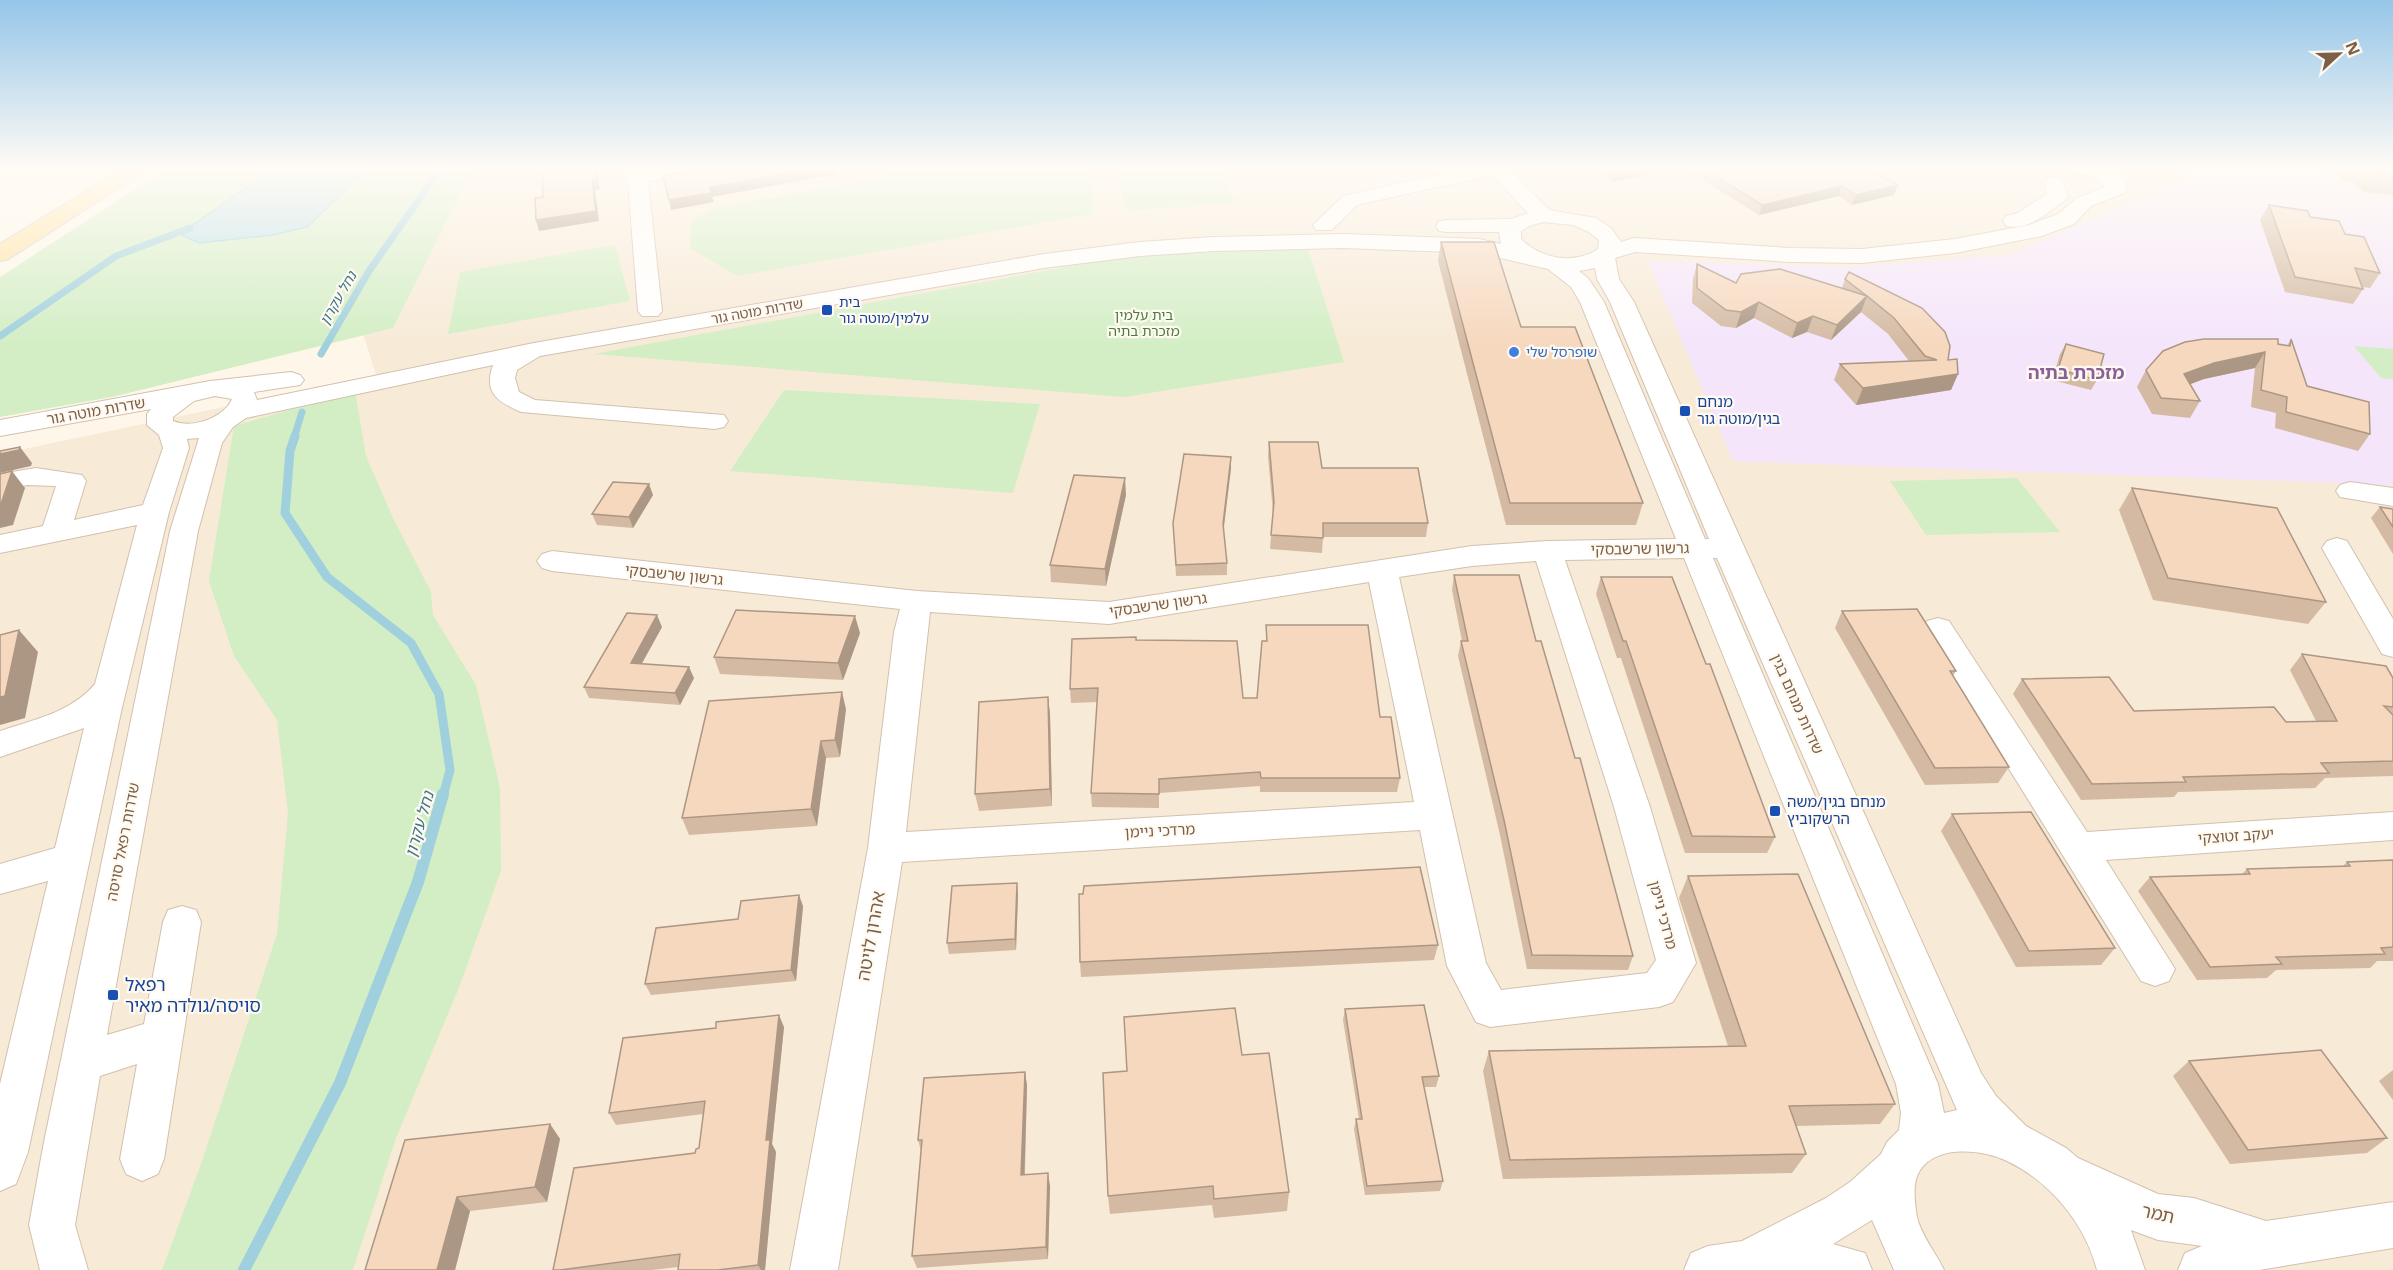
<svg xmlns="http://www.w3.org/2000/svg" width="2393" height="1270" viewBox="0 0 2393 1270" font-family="'Noto Sans','Noto Sans Hebrew',sans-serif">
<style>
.residential{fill:#f7ead7}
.education{fill:#f4e5fb}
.green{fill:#d3eec5}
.water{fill:#bbe0ea;stroke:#a0d0dd;stroke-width:1.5}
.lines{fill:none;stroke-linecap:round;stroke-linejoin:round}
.stream-far2{stroke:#a0d0dd;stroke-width:7}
.stream-far1{stroke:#a0d0dd;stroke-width:9}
.stream{stroke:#a0d0dd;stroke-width:12}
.minor-casing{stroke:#d3c0ad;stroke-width:2}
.major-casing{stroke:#ddd5d0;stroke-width:3}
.minor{fill:#fff;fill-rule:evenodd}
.major{fill:#ffe19f;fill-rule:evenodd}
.wall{fill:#d4baa3}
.shaded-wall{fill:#ac9785}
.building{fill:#f6d8be;stroke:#ac9785;stroke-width:1.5}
.transit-dot{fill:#1a4fb4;stroke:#fffaf1;stroke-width:2}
.shop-dot{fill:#3f7fe0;stroke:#fffaf1;stroke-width:2}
.labels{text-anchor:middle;stroke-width:4.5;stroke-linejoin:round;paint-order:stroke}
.far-water-label{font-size:14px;font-style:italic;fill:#3e788a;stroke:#fffaf1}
.far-transit-label{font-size:14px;fill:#164399;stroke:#fffaf1;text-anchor:start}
.far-street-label{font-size:14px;fill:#7c5f49;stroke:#fffaf1}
.far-park-label{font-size:14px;fill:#4c7c3d;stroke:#fffaf1}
.far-shop-label{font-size:14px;fill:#366cbe;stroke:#fffaf1;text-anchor:start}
.transit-label{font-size:15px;fill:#164399;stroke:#fffaf1;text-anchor:start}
.street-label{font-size:15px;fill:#7c5f49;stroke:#fffaf1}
.water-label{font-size:16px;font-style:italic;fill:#3e788a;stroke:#fffaf1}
.far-district-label{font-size:18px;font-weight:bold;fill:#896198;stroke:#fffaf1}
.near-street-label{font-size:18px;fill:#7c5f49;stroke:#fffaf1}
.near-transit-label{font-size:18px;fill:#164399;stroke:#fffaf1;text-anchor:start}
</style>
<rect width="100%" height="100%" fill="#fef7e9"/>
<polygon class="residential" points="416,168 2393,168 2393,1270 0,1270 0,454 376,375 344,273"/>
<polygon class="education" points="2196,168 2393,168 2393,485 1733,461 1648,261 1848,267 2010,255 2180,180"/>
<g class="green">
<polygon points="168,168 473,168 393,328 112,397 0,417 0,277"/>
<polygon points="884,168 1090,170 1093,214 737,276 690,248 692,221 715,208 885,177"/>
<polygon points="1221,168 1235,203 1126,211 1117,174"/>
<polygon points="615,245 630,301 448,334 460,272"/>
<polygon points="1308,248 1344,362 1124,397 594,354 1135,254"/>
<polygon points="2354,346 2393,349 2393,379 2381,378"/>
<polygon points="784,390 1040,404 1013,493 730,471"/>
<polygon points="355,391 366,456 393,518 431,592 433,615 476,685 500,788 501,871 458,990 396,1138 353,1270 162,1270 200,1167 277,934 288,813 277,720 234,656 209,581 234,426"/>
<polygon points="2017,478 2060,532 1926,535 1890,481"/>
</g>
<polygon class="water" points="274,168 368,168 307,227 273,235 199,243 180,234"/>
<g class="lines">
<g class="stream-far2">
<polyline points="0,336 116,256 190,228"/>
<polyline points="321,354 369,271 441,168"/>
<polyline points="294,438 302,412"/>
</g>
<polyline class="stream-far1" points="295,436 290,451 285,513 327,577 411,643 439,694 450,770 443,796"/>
<polyline class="stream" points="244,1270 340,1083 418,882 443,794"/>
<defs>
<g id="minor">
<polygon points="627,168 703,168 700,172 693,174 648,181 662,311 658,316 642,316 638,311"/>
<path d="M1470,168H1508L1549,210L1596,218L1611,228L1621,242L1634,238L1790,248L1862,249L1955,239L2029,225L2058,214L2077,198L2106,187L2094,177L2072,172L2069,168C2089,168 2122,163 2127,189L2124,193L2091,206L2074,224L2042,236L1955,253L1862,263L1790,262L1635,252L1615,258L1619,279L1634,302L1981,1073L1996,1096L2026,1126L2066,1148L2078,1158L2158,1194L2194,1198L2266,1221L2393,1202V1248L2259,1270H2178L2185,1253L2202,1246L2158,1240L2131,1230L2145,1270H2097C2085,1224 2051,1182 2007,1161C1982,1149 1935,1144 1919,1172C1912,1184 1915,1204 1917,1217C1921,1235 1936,1253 1944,1270H1894L1872,1220L1833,1244L1865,1253L1872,1270H1684L1691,1253L1708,1246L1742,1241L1826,1198L1850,1182L1881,1154L1887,1142L1899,1130L1901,1113L1896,1084L1684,558L1565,560L1650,807L1696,963L1673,1002L1659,1007L1490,1027L1476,1022L1447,966L1420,830L902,862L838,1270H790L868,848L894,632L900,609L552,571L542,568L537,561L542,554L552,551L917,591L1109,602L1472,546L1547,541L1676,539L1580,302L1571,287L1548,269L1479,253L1343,248L1214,251L1140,256L1044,268L540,356L517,370L515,378L519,392L535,400L724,415L728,421L724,427L715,429L521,412C498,402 483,393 493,365L246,418L233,427L222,443L198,531L107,1035L144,1024L163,922L168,910L182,906L196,910L201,922L164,1159L158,1174L142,1181L126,1174L120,1159L137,1064L100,1076L75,1225L88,1270H40L29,1225L43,1147L170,531L199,438L187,439L189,448L169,512L121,712L28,1152L16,1184L0,1191V1084L48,881L0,894V864L55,848L84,728L0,757V731C33,720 72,712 95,684L137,525L0,553V535L43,526L56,486L27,485L0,492V474L36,468L82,475L86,481L74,520L143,505L163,448L159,435L147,425V414L151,409L0,436V420L210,381L291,372L300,375L304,380L300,385L254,392L257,400L534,343L1044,254L1140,242L1214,237L1343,234L1479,239L1501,244L1499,232H1447L1439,231L1436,226L1439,221L1447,220L1511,219L1528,213L1492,175L1357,205L1332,230H1316L1313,225L1343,196ZM1543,222L1573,225L1589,232L1599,240L1598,249C1574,265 1541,259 1521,239V231L1529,226ZM1595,268L1597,279L1610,302L1709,539H1705L1604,302L1588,278L1579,271ZM215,396L232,399C224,418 192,429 173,421V417L194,401ZM1713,558H1717L1957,1110L1944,1113L1938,1084ZM1536,561L1614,807L1656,960L1647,973L1501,990L1486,963L1399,577L1472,566ZM1369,582L1414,802L906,832L930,612L1109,624Z"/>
<path d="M2054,177L2061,179L2068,196L2065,200C2048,212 2029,231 2006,226L2003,221L2006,216L2018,213L2047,194L2044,183L2047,179Z"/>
<polygon points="2350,482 2393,488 2393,506 2340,497 2336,491 2340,485"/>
<polygon points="2337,538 2347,541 2393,619 2393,657 2382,654 2322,548 2327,541"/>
<polygon points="1938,618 1949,621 2087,832 2393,812 2393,840 2106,860 2175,969 2169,981 2155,986 2141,981 1922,629 1927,621"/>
</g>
<polygon id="major" points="124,168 149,168 8,259 0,261 0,244"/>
</defs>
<use href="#minor" class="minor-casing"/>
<use href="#major" class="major-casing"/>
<use href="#minor" class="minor"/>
<use href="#major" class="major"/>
</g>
<g class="wall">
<polygon points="1590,168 1649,168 1647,175 1612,182"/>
<polygon points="1683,168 1867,168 1894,195 1852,205 1839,196 1759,215"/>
<polygon points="2282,168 2393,168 2393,196 2391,195 2363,192 2354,182 2343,181 2336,173"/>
<polygon points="2269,205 2310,217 2380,273 2370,288 2363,287 2363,289 2353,304 2285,292 2260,220"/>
<polygon points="1441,242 1521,327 1643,503 1636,525 1506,525 1438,261"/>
<polygon points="1697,264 1736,283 1842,288 1845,279 1948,360 1958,374 1951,390 1856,405 1834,380 1840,364 1909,361 1888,334 1861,312 1831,340 1807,332 1792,338 1754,318 1736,328 1721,326 1692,303 1693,279"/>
<polygon points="2291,339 2307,386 2370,434 2358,451 2275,428 2276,413 2251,407 2255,368 2204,379 2190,384 2200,401 2190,418 2152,414 2137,387 2146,370 2278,344 2287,346"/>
<polygon points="2066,344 2097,380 2091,390 2052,380 2060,354"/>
<polygon points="1269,442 1322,468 1428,523 1426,537 1323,537 1322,553 1270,549 1273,513 1268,456"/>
<polygon points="1231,468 1223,529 1227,563 1227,575 1176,576 1173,523"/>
<polygon points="2132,488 2326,602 2308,624 2153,600 2119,510"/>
<polygon points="653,495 633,528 597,525 592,514"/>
<polygon points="1126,495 1106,586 1051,582 1050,565"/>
<polygon points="2380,507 2393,509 2393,554 2371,518"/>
<polygon points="1454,575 1536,641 1633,956 1628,970 1527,969 1500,835 1458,656 1461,641 1462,641 1452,590"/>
<polygon points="1601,577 1706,664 1775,837 1767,853 1685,853 1621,658 1617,658 1596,594"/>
<polygon points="1842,611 1956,671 1953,676 2009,767 1998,783 1925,785 1835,628"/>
<polygon points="1266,625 1380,717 1400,778 1397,792 1260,792 1260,786 1159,793 1159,808 1092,807 1091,793 1097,702 1071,703 1070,689 1136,640 1243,698 1257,698 1266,641"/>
<polygon points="662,627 642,663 694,678 680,705 589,698 584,687"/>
<polygon points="860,633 843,680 720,674 714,657"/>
<polygon points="2302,654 2393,678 2393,776 2325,778 2315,788 2178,792 2174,797 2081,800 2013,694 2022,679 2134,711 2286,722 2316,721 2290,670"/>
<polygon points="1048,697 1050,714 1052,806 979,811 975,794"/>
<polygon points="846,709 840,757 826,758 817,826 689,835 682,818"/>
<polygon points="1952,814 2115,948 2101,965 2016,967 1941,831"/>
<polygon points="2393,860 2393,961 2377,961 2370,968 2276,970 2267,978 2197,980 2138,891 2150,877 2242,874 2247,869 2343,866 2347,862"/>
<polygon points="1688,876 1895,1104 1880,1124 1796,1126 1806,1154 1792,1173 1503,1179 1483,1071 1489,1051 1728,1046 1679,898"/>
<polygon points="1018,894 1016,950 949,954 947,943"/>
<polygon points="803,906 796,981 651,995 645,984 738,919"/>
<polygon points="1438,945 1434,960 1081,977 1080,962"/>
<polygon points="1345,1009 1439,1076 1436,1087 1424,1087 1443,1181 1440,1191 1365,1195 1354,1129 1356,1119 1359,1119 1343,1020"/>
<polygon points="784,1027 772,1144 776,1152 765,1270 678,1270 678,1267 652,1270 553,1270 695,1153 699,1148 703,1114 616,1125 609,1113"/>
<polygon points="1242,1055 1289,1192 1287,1211 1214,1218 1212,1205 1110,1214 1108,1196 1127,1071"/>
<polygon points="2189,1061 2387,1138 2367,1153 2230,1164 2173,1076"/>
<polygon points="2393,1070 2393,1100 2379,1081"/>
<polygon points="1025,1072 1027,1086 1025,1174 1050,1186 1048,1259 917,1268 912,1256 921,1151 918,1140"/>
<polygon points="550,1124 560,1139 547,1202 470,1211 455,1270 365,1270"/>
</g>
<g class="shaded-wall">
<polygon points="595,168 597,168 600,189 595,190 599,221 539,231 536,220 592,180"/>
<polygon points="818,168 836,168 837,174 712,197 714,202 671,210 669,200 710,187"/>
<polygon points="1643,168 1649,168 1647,175 1612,182 1613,174"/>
<polygon points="1898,185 1894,195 1852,205 1856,195"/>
<polygon points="1842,186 1839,196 1759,215 1762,205"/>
<polygon points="1867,296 1861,312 1831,340 1837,325"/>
<polygon points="1759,302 1754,318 1736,328 1741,312"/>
<polygon points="1813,316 1807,332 1792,338 1797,323"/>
<polygon points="2265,352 2255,368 2204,379 2175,390 2184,374 2214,363"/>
<polygon points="1958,374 1951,390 1856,405 1863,388"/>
<polygon points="20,447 32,463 31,466 0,473 0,454"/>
<polygon points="1231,457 1231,468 1223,535 1223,524"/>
<polygon points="12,471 25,488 13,525 0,528 0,507"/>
<polygon points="1125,478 1126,495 1106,586 1105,569"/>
<polygon points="649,484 653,495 633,528 629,517"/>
<polygon points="657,615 662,627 636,674 631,663"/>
<polygon points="855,616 860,633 843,680 838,663"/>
<polygon points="19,630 38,652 25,718 0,725 0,697"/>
<polygon points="689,667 694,678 680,705 675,693"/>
<polygon points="842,692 846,709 840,757 835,740"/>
<polygon points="1048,697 1050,714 1052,806 1050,789"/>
<polygon points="821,741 826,758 817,826 811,809"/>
<polygon points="1017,883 1018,894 1016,950 1015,939"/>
<polygon points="799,895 803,906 796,981 791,970"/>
<polygon points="779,1015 784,1027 772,1144 776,1152 765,1270 761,1270 758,1265 766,1140"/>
<polygon points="1025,1072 1027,1086 1024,1187 1021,1175"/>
<polygon points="550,1124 560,1139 547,1202 535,1187"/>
<polygon points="1048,1173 1050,1186 1048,1259 1046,1247"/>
<polygon points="457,1197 470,1211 455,1270 437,1270"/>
</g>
<g class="building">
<polygon points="542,168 595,168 597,179 592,180 596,211 536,220 535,198 543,197"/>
<polygon points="682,168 818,168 710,187 711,193 669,200 663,176 684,172"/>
<polygon points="1604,168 1643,168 1613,174"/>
<polygon points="1702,168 1867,168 1898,185 1856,195 1842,186 1762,205"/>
<polygon points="2371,168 2393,168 2393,175 2376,173"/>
<polygon points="2269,205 2308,211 2310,217 2339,221 2345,234 2364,237 2380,273 2355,268 2363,289 2295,277"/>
<polygon points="1441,242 1494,242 1521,327 1575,327 1643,503 1510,503"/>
<polygon points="1697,264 1736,283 1741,274 1780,269 1867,296 1845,279 1849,272 1922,308 1945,332 1950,346 1948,360 1957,359 1958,374 1863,388 1840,364 1937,360 1925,356 1894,318 1867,296 1837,325 1813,316 1797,323 1759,302 1741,312 1726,310 1697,288"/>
<polygon points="2204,339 2278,339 2278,344 2290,346 2291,339 2307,386 2369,402 2370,434 2286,412 2287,397 2261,390 2265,352 2214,363 2184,374 2200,401 2161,398 2146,370 2163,351 2185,342"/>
<polygon points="2066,344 2104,354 2097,380 2058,369"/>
<polygon points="1269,442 1318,442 1322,468 1418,468 1428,523 1323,523 1323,538 1271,535 1274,502"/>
<polygon points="20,447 19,450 0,454 0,451"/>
<polygon points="1184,454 1231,457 1223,524 1227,563 1176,565 1173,523"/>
<polygon points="12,471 0,507 0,474"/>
<polygon points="1074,475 1125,478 1105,569 1050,565"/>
<polygon points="613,482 649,484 629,517 592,514"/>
<polygon points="2132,488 2277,508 2326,602 2168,578"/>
<polygon points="2380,507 2393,509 2393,527"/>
<polygon points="1454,575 1519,575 1536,641 1541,641 1575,758 1580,758 1633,956 1532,955 1504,820 1461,641 1468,641"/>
<polygon points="1601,577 1672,577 1706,664 1710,664 1775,837 1692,836 1626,641 1623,641"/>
<polygon points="1917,609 1956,671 1950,671 2009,767 1935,768 1842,611"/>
<polygon points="736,610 855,616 838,663 714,657"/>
<polygon points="627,613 657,615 631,663 689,667 675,693 584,687"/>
<polygon points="1266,625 1368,625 1380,717 1391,717 1400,778 1261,778 1260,772 1159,779 1159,794 1091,793 1098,688 1070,689 1072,639 1136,637 1136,640 1237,641 1243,698 1257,698 1262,641 1267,641"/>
<polygon points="19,630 5,696 0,697 0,635"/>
<polygon points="2302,654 2386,666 2393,678 2393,707 2384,706 2393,715 2393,761 2321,763 2329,773 2183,777 2186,782 2092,784 2022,679 2109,677 2134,711 2274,707 2286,722 2337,721"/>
<polygon points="842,692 835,740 821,741 811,809 682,818 709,701"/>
<polygon points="1048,697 1050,789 975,794 979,702"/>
<polygon points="2031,812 2115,948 2029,951 1952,814"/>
<polygon points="2393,860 2393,947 2381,948 2385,954 2276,957 2282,964 2210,967 2150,877 2250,874 2247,869 2350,866 2347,862"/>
<polygon points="1420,867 1438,945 1080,962 1079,894 1083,894 1084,886"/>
<polygon points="1798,874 1895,1104 1789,1106 1806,1154 1510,1160 1489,1051 1746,1046 1688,876"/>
<polygon points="1017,883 1015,939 947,943 952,886"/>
<polygon points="799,895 791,970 645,984 656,928 738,919 741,901"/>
<polygon points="1424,1005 1439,1076 1422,1077 1443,1181 1367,1186 1356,1119 1362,1119 1345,1009"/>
<polygon points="1235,1008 1242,1055 1269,1053 1289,1192 1214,1199 1213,1186 1108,1196 1103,1073 1127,1071 1124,1017"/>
<polygon points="779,1015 766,1140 770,1140 758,1265 718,1270 678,1270 680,1254 560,1270 553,1270 574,1168 695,1153 696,1149 699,1148 705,1101 609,1113 623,1038 716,1028 716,1022"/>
<polygon points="2321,1050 2387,1138 2248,1150 2189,1061"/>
<polygon points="1025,1072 1021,1175 1048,1173 1046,1247 912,1256 922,1140 918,1140 924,1078"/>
<polygon points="550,1124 535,1187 457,1197 437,1270 365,1270 405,1140"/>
</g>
<linearGradient id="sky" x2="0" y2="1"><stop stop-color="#96c6e9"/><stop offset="0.49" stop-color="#fffbf5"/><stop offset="1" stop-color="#fffbf5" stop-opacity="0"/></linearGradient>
<rect width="2393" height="345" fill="url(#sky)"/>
<g class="transit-dot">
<rect x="821" y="304" width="12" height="12" rx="3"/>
<rect x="1679" y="405" width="12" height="12" rx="3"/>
<rect x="1769" y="805" width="12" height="12" rx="3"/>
<rect x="107" y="989" width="12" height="12" rx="3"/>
</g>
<circle class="shop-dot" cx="1514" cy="352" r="6"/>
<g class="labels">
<g class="far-water-label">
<text transform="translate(338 298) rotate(-60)" y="5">נחל עקרון</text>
</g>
<g class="far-transit-label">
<text x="839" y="307">בית<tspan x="839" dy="16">עלמין/מוטה גור</tspan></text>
</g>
<g class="far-street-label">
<text transform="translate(757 311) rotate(-10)" y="5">שדרות מוטה גור</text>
</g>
<g class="far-park-label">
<text x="1144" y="320">בית עלמין<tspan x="1144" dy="16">מזכרת בתיה</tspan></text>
</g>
<g class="far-shop-label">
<text x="1526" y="357">שופרסל שלי</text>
</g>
<g class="transit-label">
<text x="1697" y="407">מנחם<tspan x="1697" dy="17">בגין/מוטה גור</tspan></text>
<text x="1787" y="807">מנחם בגין/משה<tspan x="1787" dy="17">הרשקוביץ</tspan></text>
</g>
<g class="street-label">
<text transform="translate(96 411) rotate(-10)" y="5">שדרות מוטה גור</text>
<text transform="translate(1640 549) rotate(-1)" y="5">גרשון שרשבסקי</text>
<text transform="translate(674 575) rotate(6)" y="5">גרשון שרשבסקי</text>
<text transform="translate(1158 605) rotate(-8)" y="5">גרשון שרשבסקי</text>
<text transform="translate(1797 704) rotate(66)" y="5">שדרות מנחם בגין</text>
<text transform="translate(1160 831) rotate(-3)" y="5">מרדכי ניימן</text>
<text transform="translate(2236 836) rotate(-4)" y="5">יעקב זטוצקי</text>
<text transform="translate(123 842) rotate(-79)" y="5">שדרות רפאל סויסה</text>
<text transform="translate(1663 915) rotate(75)" y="5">מרדכי ניימן</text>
</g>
<g class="water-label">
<text transform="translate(419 824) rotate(-74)" y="6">נחל עקרון</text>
</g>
<g class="far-district-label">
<text x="2076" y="379">מזכרת בתיה</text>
</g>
<g class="near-street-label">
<text transform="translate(871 936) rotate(-80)" y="6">אהרון לויטה</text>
<text transform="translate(2158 1214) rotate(13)" y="6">תמר</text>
</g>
<g class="near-transit-label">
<text x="125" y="991">רפאל<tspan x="125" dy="21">סויסה/גולדה מאיר</tspan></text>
</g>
</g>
<g transform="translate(2339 54) rotate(68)" stroke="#fffaf1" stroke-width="4.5" paint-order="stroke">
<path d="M0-4.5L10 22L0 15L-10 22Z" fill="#7c5f49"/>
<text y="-9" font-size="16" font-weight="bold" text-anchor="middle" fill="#7c5f49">N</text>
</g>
</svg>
